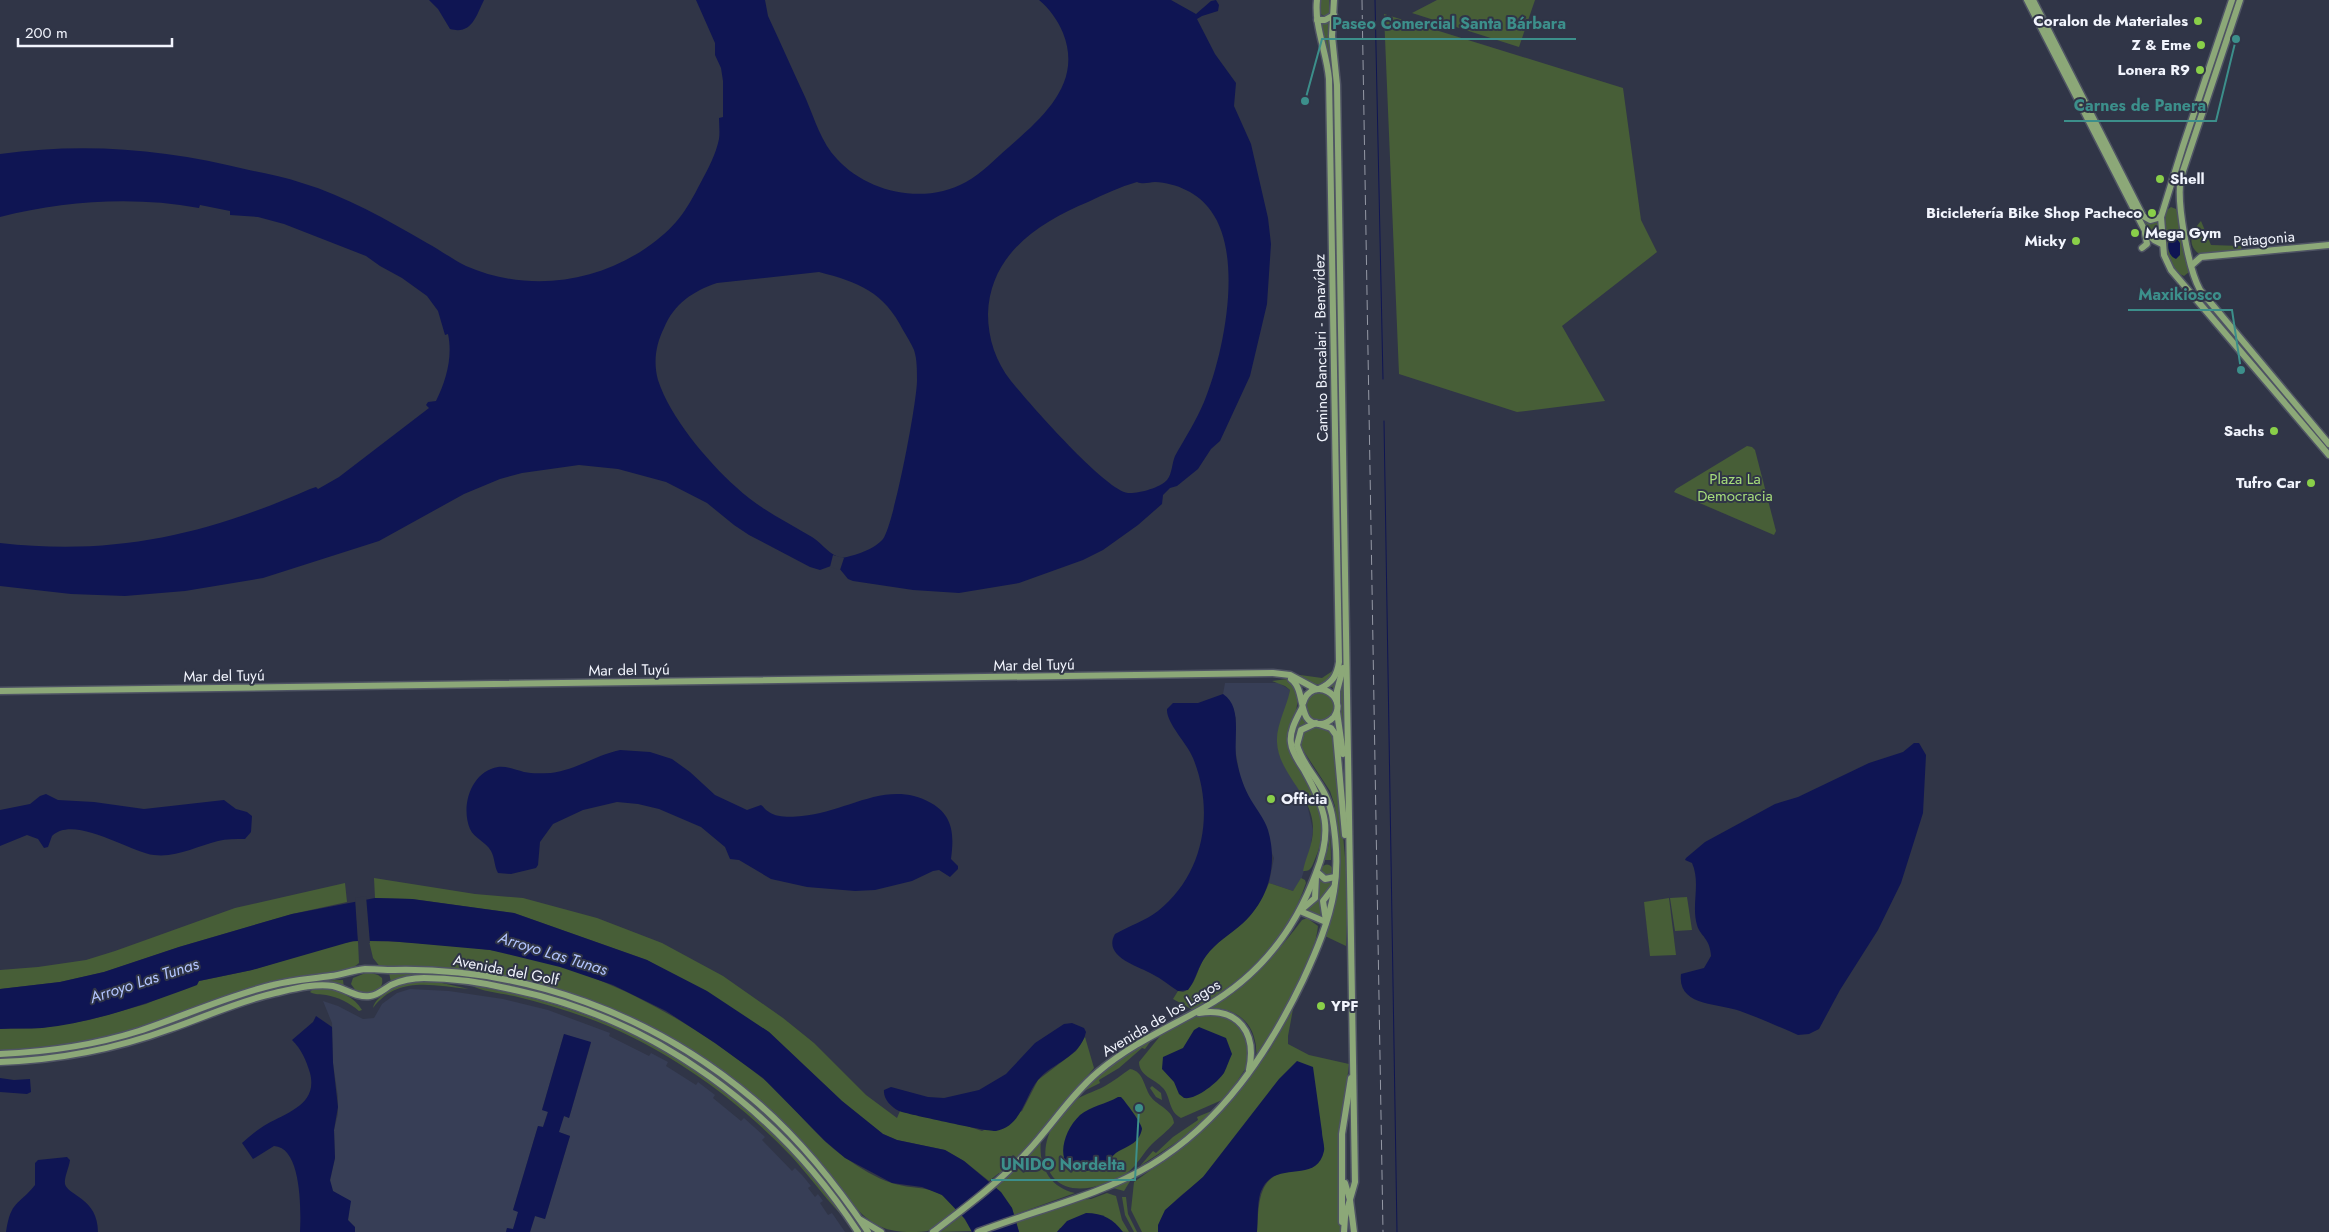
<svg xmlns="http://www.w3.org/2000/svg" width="2329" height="1232" viewBox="0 0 2329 1232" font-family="Jost,sans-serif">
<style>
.built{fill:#373e56}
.green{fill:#475e37}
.water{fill:#0f1553;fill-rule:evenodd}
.pier{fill:#303547}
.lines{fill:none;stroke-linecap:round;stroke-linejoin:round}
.stream{stroke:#0f1553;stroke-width:1}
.secondary-casing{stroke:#4f5464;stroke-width:9}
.secondary{stroke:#8ca878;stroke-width:6}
.rail{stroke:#9599a6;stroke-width:1;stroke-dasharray:10 5;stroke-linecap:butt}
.poi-dot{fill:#89cf49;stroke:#303547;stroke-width:2}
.labels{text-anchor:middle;stroke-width:4;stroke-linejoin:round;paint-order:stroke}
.poi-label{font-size:15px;font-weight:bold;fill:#f1f4fd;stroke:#303547;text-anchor:end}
.street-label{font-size:15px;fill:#f1f4fd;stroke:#303547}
.park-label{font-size:15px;fill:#a6dd7b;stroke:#303547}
.water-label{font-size:16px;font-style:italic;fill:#b2c4fe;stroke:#303547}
.leader{fill:none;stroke:#3c8f8b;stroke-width:2}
.callout-dot{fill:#3c8f8b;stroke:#303547;stroke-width:2}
.callout-label{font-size:16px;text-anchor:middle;font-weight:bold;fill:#3c8f8b;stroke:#303547;stroke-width:4;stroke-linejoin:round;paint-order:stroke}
</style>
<rect width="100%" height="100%" fill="#303547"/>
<g class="built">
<polygon points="1225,683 1279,683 1290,690 1288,704 1278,731 1278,750 1307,804 1313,830 1310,852 1301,880 1293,891 1269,883 1274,858 1240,777 1234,742 1236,718 1223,694"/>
<polygon points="410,989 449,991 503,999 548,1010 610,1033 609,1036 649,1056 651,1053 668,1062 666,1066 696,1085 698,1082 715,1095 713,1098 741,1121 744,1118 765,1137 762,1140 792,1171 795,1168 802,1175 811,1186 808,1188 815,1197 818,1194 823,1201 820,1203 828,1215 832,1213 845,1232 530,1232 535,1216 545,1219 570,1136 558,1132 564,1116 569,1118 591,1043 564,1034 542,1110 548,1111 543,1127 538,1126 513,1210 519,1211 513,1229 507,1228 506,1232 355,1232 355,1228 348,1220 349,1200 339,1196 333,1191 330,1181 335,1158 334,1130 338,1114 338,1097 333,1063 332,1023 323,1001 338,1006 363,1019 374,1018 382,1004 397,993"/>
</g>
<g class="green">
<polygon points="1321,0 1329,0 1329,13 1326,17 1319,13"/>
<polygon points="1437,0 1535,0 1519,47 1412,13"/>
<polygon points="1384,14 1623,88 1641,220 1657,252 1562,326 1605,401 1517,412 1399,374"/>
<polygon points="1322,23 1330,23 1329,42 1334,78 1344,660 1335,689 1330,686 1337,678 1342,660 1334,135 1330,63 1321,24"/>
<path d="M2171,207L2176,209L2177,212L2189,272L2184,276C2162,267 2162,230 2167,210Z"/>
<polygon points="2140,217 2150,224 2158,220 2158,240 2148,232"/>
<path d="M2201,221L2211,245L2241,246L2242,250L2201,255C2186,246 2191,232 2201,221Z"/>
<polygon points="1747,446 1752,447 1755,450 1776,531 1774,535 1674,492 1676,489"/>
<path d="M1334,670L1333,675C1316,691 1311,684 1293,674L1322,678Z"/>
<polygon points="1344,676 1347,742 1345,743 1340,720 1342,706 1339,693"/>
<path d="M1287,679L1295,684C1300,706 1296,713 1288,733C1305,772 1335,817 1315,859C1312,866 1311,872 1303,871C1306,856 1313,845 1313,829C1314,796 1278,774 1277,742C1276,725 1287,707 1290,690L1285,686L1272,681Z"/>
<circle cx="1320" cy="707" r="14"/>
<path d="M1301,716L1307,723L1297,732L1296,745L1325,799L1330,820L1331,860H1324C1339,825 1322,795 1306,766C1302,759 1297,752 1295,745C1292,735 1297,725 1301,716Z"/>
<polygon points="1312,725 1328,728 1334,736 1348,890 1346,946 1325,936 1339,878 1335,806 1330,791 1301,747 1302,733"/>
<circle cx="1327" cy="870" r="5.5"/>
<polygon points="374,878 475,894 523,898 597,918 662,943 723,976 783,1018 814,1043 866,1095 897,1118 900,1111 958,1123 982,1131 1022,1111 1038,1080 1076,1051 1085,1037 1094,1068 1026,1149 1000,1174 999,1173 989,1181 964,1161 945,1150 897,1140 883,1134 842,1101 769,1032 647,960 514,913 412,899 375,898"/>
<path d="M1301,878L1305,880L1306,883C1285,944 1247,978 1193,1010L1173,999L1178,991L1183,992C1196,987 1197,968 1205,957C1216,942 1230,934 1243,923C1255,912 1263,898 1269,883L1293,891Z"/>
<polygon points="1318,879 1325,882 1333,883 1320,916 1308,910 1315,901"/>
<polygon points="345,883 347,902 292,914 179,947 104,972 60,982 0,989 0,970 38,967 86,960 115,951 235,908"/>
<polygon points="1687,897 1692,930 1675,931 1670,898"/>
<polygon points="1669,898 1676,955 1650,956 1644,902"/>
<path d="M1307,918L1318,926C1313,970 1280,1019 1258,1057C1255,1052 1257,1047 1255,1041C1251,1019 1231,1007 1210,1008C1247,982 1275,957 1302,920Z"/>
<path d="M358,941L359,963C343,979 298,975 275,981C226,993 180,1015 131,1031C89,1044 44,1048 0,1051V1029L41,1028L89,1020L146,1004L199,981L252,970L336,944Z"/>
<path d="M369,941C409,942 451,944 490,950C590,964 683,1015 761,1077C792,1101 813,1136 846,1158C860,1168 876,1178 892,1183C920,1192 935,1182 957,1209L950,1215L951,1217C944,1221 938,1227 931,1230C925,1232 918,1232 911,1232C887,1232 873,1226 856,1208L799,1139L728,1076L699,1055L653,1028L583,998L533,982L474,971L426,967L381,968L373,958Z"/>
<path d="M368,972L378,975L382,978C385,993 366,996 356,991L351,984L353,978Z"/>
<path d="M407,972C442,974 477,976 512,983C635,1007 747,1081 826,1177C840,1194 852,1214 866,1232H862C774,1103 654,1013 498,984C464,977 425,969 391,982L389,973Z"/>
<path d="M343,980L344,988C287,969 209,1015 154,1032C104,1047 52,1058 0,1059V1056H11L155,1028L229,1000L300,981Z"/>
<path d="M409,981H433L469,989C433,986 398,975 373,1008C376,995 397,986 409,981Z"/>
<path d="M470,985C606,1008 722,1066 812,1174C825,1190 837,1207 849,1223C828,1202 811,1178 792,1157C740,1102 677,1056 608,1026C577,1013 546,1004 514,996C499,993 484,992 470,985Z"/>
<path d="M326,987C340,992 354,996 362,1010L359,1011C350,1003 338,997 326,995C320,994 315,995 310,992L314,988Z"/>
<path d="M1293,1009L1288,1036V1044L1309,1055L1349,1064L1339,1149L1341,1232H1257C1259,1203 1257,1172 1295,1171L1219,1159C1213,1166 1208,1173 1201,1179C1185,1194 1159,1208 1158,1232H1142L1131,1210L1134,1182L1166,1159L1229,1101L1269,1051Z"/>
<path d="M1208,1013L1225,1015L1240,1026L1248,1041V1065L1229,1093L1222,1100L1181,1118C1168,1111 1171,1097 1163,1088C1155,1079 1139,1076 1139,1062L1165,1030L1198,1015Z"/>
<polygon points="1155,1035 1145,1049 1142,1048 1119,1068 1099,1080 1100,1083 1082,1092 1117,1060"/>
<path d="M1130,1069C1144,1071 1144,1088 1151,1097C1158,1106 1173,1110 1174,1123C1168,1131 1159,1137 1152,1144C1143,1153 1137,1166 1127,1173C1121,1178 1113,1180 1106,1183C1042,1208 1026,1142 1071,1103C1081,1095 1094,1092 1105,1086C1114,1081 1121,1075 1130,1069Z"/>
<polygon points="1152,1086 1161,1093 1162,1100 1156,1097 1150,1088"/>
<polygon points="1214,1110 1180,1140 1140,1166 1153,1151 1156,1153 1173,1137 1198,1120 1197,1117"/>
<path d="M1041,1140C1038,1165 1049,1187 1075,1193L1014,1215L1012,1208L994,1187Z"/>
<polygon points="1132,1178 1124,1191 1113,1188 1113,1187"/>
<polygon points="1107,1193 1116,1196 1122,1220 1129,1232 1060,1228 1057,1232 1019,1232 1016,1221 1073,1200 1091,1199"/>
<polygon points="1122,1197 1126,1197 1128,1214 1137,1232 1134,1232 1125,1215"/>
<polygon points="962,1215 972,1231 940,1232 943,1230"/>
</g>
<g class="water">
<path d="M429,0H484C476,16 472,35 450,29L438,9Z"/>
<path d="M696,0H765L768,16C781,44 793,71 806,99C815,120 821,142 837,159C868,193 925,205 966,182C982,173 995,159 1009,147C1043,117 1083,83 1063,33C1058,21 1050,9 1039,0H1171L1196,14L1211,1L1216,0L1219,5L1218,11L1202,16L1197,19L1215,54L1236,83L1234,106L1251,144L1268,218L1271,244L1267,304L1250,376L1220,441L1211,449L1198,469L1177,486L1170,488L1163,495L1162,504L1138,525L1103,550L1083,560L1019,583L959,593L913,590L853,581L848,579L839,568L831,566L820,570L810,567L749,535L734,525L707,503L666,482L618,469L579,465L522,473L500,479L464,494L379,541L263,578L185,591L125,596L71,594L0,586V543C115,556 205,535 310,489L316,487L318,489L339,477L429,408L426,405L428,402L436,401C446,381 453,357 448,334L445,335L438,311L427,296L402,278L380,266L366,256L284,224L258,217L230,215V211L200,205L199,208C132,196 65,201 0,217V154C84,142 167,149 249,170C267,174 285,177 302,183C346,196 387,220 427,243C440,250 452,259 466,266C526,292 593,284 646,248C676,227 685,213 701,182C708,169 716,154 719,139C720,132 719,125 719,118L723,117V81L721,68L715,55V43ZM1137,182C1144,185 1149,182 1155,182C1176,183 1199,193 1211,211C1244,256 1224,354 1204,402C1196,421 1185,438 1175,456C1172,463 1172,474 1167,480C1160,488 1137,494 1128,493C1105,490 1029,403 1011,381C996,362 988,339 988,314C990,254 1038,223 1088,202C1104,194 1120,187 1137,182ZM819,272C858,282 884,292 903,330C907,337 911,343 914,350C917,359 917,370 917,380C917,403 894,524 883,539C875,549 854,556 842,558C829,555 823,544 812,537C785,521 758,508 736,487C707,461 670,417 658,380C653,362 656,344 664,328C674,304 693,291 717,283Z"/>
<path d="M2174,235L2180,243V255L2176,259C2168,256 2167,246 2169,238Z"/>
<path d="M1223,694C1244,708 1232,740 1237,762C1240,776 1244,788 1251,800C1257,810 1265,820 1268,830C1278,864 1269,899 1243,923C1230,935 1216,942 1206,956C1198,966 1196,980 1188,990L1178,991C1170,986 1162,979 1152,974C1139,966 1102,957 1115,934C1129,926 1145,921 1158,911C1204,874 1215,812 1193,758C1187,743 1166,723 1167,709L1173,703H1198Z"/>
<path d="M1914,743H1919L1926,755L1923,813L1901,883L1878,930L1840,990L1819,1029L1809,1034L1798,1035C1779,1027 1760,1018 1740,1011C1720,1003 1677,1007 1681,974L1704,968L1711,956C1710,938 1700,936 1697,925C1691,905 1701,883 1692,863L1685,860L1686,858L1705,842L1775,804L1798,797L1869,763L1903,752Z"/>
<path d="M620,750L650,752L672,759L690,772L715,795L747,810L761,805C764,807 765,810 769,812C777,818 793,817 802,816C846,813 887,778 931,803C954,816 954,836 951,859L958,866V869L950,877L939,870L933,871L912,881L875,890L855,891L807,887L771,879L739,860L730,859L725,847L701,827L659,809L638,804L617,802L583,810L553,824L540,842L538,865L536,868L511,874L498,873C494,866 495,858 491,851C486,842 474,838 470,829C460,805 472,771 498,767C507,766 516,770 524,772C533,774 542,773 551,773C576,770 596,755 620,750Z"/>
<path d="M46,794L58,800L94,802L144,809L224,800L236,809L247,812L252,816L251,832L245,839C236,839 226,839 218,841C197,846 176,858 154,855C129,852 74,814 52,836L48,847L44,848L38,839L27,835L0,846V810L30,804L40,796Z"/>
<path d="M375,898L412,899L514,913L647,960L707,991L769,1032L842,1101L883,1134L897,1140L945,1150L964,1161L1001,1192L1012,1208L1019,1232H972L965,1219L942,1195L922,1187L892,1183L845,1158L825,1141L763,1078L715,1043L666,1011L613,985L560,967L490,950L389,941H353L252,970L199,981L197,985C146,1004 96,1022 42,1028C28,1029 14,1028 0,1029V989L60,982L104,972L179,947L292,914Z"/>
<path d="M316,1016L332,1027L333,1063L338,1107L334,1130L335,1158L330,1180L333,1191L351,1201L348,1220L355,1227V1232H300C301,1212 302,1147 274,1146L253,1159L242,1143C250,1136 258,1129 267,1124C288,1112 318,1104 310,1073C306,1060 302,1050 292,1040L313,1022Z"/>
<path d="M1072,1023L1084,1028L1086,1032C1080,1058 1053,1062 1038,1080C1024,1097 1022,1126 996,1131C989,1132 907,1114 899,1111C891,1107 883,1099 884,1090L891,1087L928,1097L944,1098L979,1090L1006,1074L1035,1043L1064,1024Z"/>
<path d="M1199,1027L1226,1038L1232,1054C1229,1060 1227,1067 1224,1073C1217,1083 1196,1100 1184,1098L1179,1094L1174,1082L1162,1069L1163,1057L1183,1048L1194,1030Z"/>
<polygon points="564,1034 591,1042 569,1118 564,1116 559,1132 570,1136 545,1219 535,1216 530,1232 506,1232 507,1228 513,1229 518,1212 513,1210 538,1126 543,1127 548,1112 542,1110"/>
<path d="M1297,1061L1313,1067C1316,1089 1319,1110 1322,1132C1322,1137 1325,1146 1324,1151C1316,1187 1272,1156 1260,1194C1257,1206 1258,1220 1257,1232H1158V1225L1165,1210L1203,1177L1279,1079Z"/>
<polygon points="0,1078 14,1080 30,1079 31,1092 27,1094 0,1092"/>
<path d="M1118,1097H1121C1125,1101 1143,1125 1142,1129C1139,1143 1130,1145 1119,1151C1111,1155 1108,1165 1099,1168C1054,1183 1056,1138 1080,1115C1091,1106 1106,1104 1118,1097Z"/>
<path d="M67,1157L70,1160C69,1168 64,1177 65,1184C68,1196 98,1198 98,1232H6C11,1200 18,1206 35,1185V1163L38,1160Z"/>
<path d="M1086,1213C1103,1213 1113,1219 1123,1232H1057L1067,1221Z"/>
</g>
<g class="pier">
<polygon points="833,555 844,558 840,570 830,567"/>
<polygon points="366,896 370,943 358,943 355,898"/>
</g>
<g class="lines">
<g class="stream">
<polyline points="1375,0 1383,379"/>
<polyline points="1384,421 1397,1232"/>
</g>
<defs>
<g id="secondary">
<path d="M1317,0C1314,26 1327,53 1329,79L1339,662C1337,676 1332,683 1319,689"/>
<polyline points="1334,0 1332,36 1337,85 1355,1182 1345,1217 1344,1232"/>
<polyline points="2027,0 2145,231 2154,240 2162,244"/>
<polyline points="2033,0 2143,216 2150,220 2161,217"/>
<polyline points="2232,0 2183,146 2161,217 2164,255 2171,270 2329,455"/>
<path d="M2240,0L2181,177C2176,201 2188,268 2200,290L2329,444"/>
<polyline points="1317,20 1325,20 1334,15"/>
<polyline points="2142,248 2147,244 2145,233"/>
<polyline points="2192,265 2201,257 2329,245"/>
<path d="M1291,679C1307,690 1296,725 1320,724C1325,724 1330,721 1334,717C1349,696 1312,674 1303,703"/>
<polyline points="0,691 1273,673 1290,675 1316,689"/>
<polyline points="1337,702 1337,691 1343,668"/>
<polyline points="1337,712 1343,754"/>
<polyline points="1319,724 1331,728 1336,735 1345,835"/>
<polyline points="1317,872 1325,879 1335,877"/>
<polyline points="1301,910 1315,898 1316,877"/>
<polyline points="1300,911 1326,922"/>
<polyline points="1326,921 1323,901 1334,887"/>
<path d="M1199,1013C1239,1007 1257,1033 1249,1070"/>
<path d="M0,1054C47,1052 95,1045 139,1031C184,1016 227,996 273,985C292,980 311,979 331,976C342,975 353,970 365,969C374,969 384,970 394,970C525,967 654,1015 753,1099C798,1137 835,1183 868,1232"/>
<path d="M0,1062C58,1060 115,1049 170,1029C205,1017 239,1001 275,993C293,989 315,983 333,986C346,989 357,998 370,996C378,995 384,989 391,985C402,980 413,978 424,978C455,978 486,983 515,990C657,1020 779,1111 858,1232"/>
<polyline points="1345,1183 1350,1200 1354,1232"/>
<polyline points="861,1220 881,1232"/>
<polyline points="1342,1222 1342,1134 1351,1078"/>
<path d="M933,1232C966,1207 1001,1181 1028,1151C1052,1125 1071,1095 1098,1072C1131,1044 1168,1028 1205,1007C1258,977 1295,930 1316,873C1333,830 1326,809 1304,770C1299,762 1292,753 1291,743C1289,731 1297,718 1302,708"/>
<path d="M978,1232C1035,1210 1099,1196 1151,1165C1222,1122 1268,1053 1303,980C1316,952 1329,922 1334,891C1338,868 1336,838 1332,815C1326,784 1304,770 1297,745L1301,730L1316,723"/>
</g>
</defs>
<use href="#secondary" class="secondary-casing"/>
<use href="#secondary" class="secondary"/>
<polyline class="rail" points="1362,0 1383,1232"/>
</g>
<g class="poi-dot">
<circle cx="2198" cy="21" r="5"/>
<circle cx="2201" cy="45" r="5"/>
<circle cx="2200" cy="70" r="5"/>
<circle cx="2160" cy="179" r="5"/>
<circle cx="2152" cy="213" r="5"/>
<circle cx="2135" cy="233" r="5"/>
<circle cx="2076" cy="241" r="5"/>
<circle cx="2274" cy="431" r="5"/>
<circle cx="2311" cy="483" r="5"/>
<circle cx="1271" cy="799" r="5"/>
<circle cx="1321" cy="1006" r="5"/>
</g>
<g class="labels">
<g class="poi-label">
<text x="2188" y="26">Coralon de Materiales</text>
<text x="2191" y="50">Z &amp; Eme</text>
<text x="2190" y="75">Lonera R9</text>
<text x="2170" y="184" text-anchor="start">Shell</text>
<text x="2142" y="218">Bicicletería Bike Shop Pacheco</text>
<text x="2145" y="238" text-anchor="start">Mega Gym</text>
<text x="2066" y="246">Micky</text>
<text x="2264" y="436">Sachs</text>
<text x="2301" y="488">Tufro Car</text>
<text x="1281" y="804" text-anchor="start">Officia</text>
<text x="1331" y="1011" text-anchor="start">YPF</text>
</g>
<g class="street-label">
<text transform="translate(2264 239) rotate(-5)" y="5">Patagonia</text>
<text transform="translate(1321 348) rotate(-91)" y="5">Camino Bancalari - Benavídez</text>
<text transform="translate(1034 665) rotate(-1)" y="5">Mar del Tuyú</text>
<text transform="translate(629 670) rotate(-1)" y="5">Mar del Tuyú</text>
<text transform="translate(224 676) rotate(-1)" y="5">Mar del Tuyú</text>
<text transform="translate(506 970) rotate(11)" y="5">Avenida del Golf</text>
<text transform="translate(1161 1018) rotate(-31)" y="5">Avenida de los Lagos</text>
</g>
<g class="park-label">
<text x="1735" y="484">Plaza La<tspan x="1735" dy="17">Democracia</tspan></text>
</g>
<g class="water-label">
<text transform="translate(553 953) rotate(17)" y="6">Arroyo Las Tunas</text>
<text transform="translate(144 980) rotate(-18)" y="6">Arroyo Las Tunas</text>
</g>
</g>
<path class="leader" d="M1305 101L1322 39H1576M2236 39L2216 121H2064M2241 370L2232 310H2128M1139 1108L1135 1180H991"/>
<g class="callout-dot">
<circle cx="1305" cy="101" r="5"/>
<circle cx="2236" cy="39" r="5"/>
<circle cx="2241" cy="370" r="5"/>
<circle cx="1139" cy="1108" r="5"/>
</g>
<g class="callout-label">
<text x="1449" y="29">Paseo Comercial Santa Bárbara</text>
<text x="2140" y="111">Carnes de Panera</text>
<text x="2180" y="300">Maxikiosco</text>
<text x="1063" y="1170">UNIDO Nordelta</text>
</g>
<path d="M18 38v8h154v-8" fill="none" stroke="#f1f4fd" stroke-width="2.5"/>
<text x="25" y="38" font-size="15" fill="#f1f4fd" stroke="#303547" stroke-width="4" paint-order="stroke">200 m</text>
</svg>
